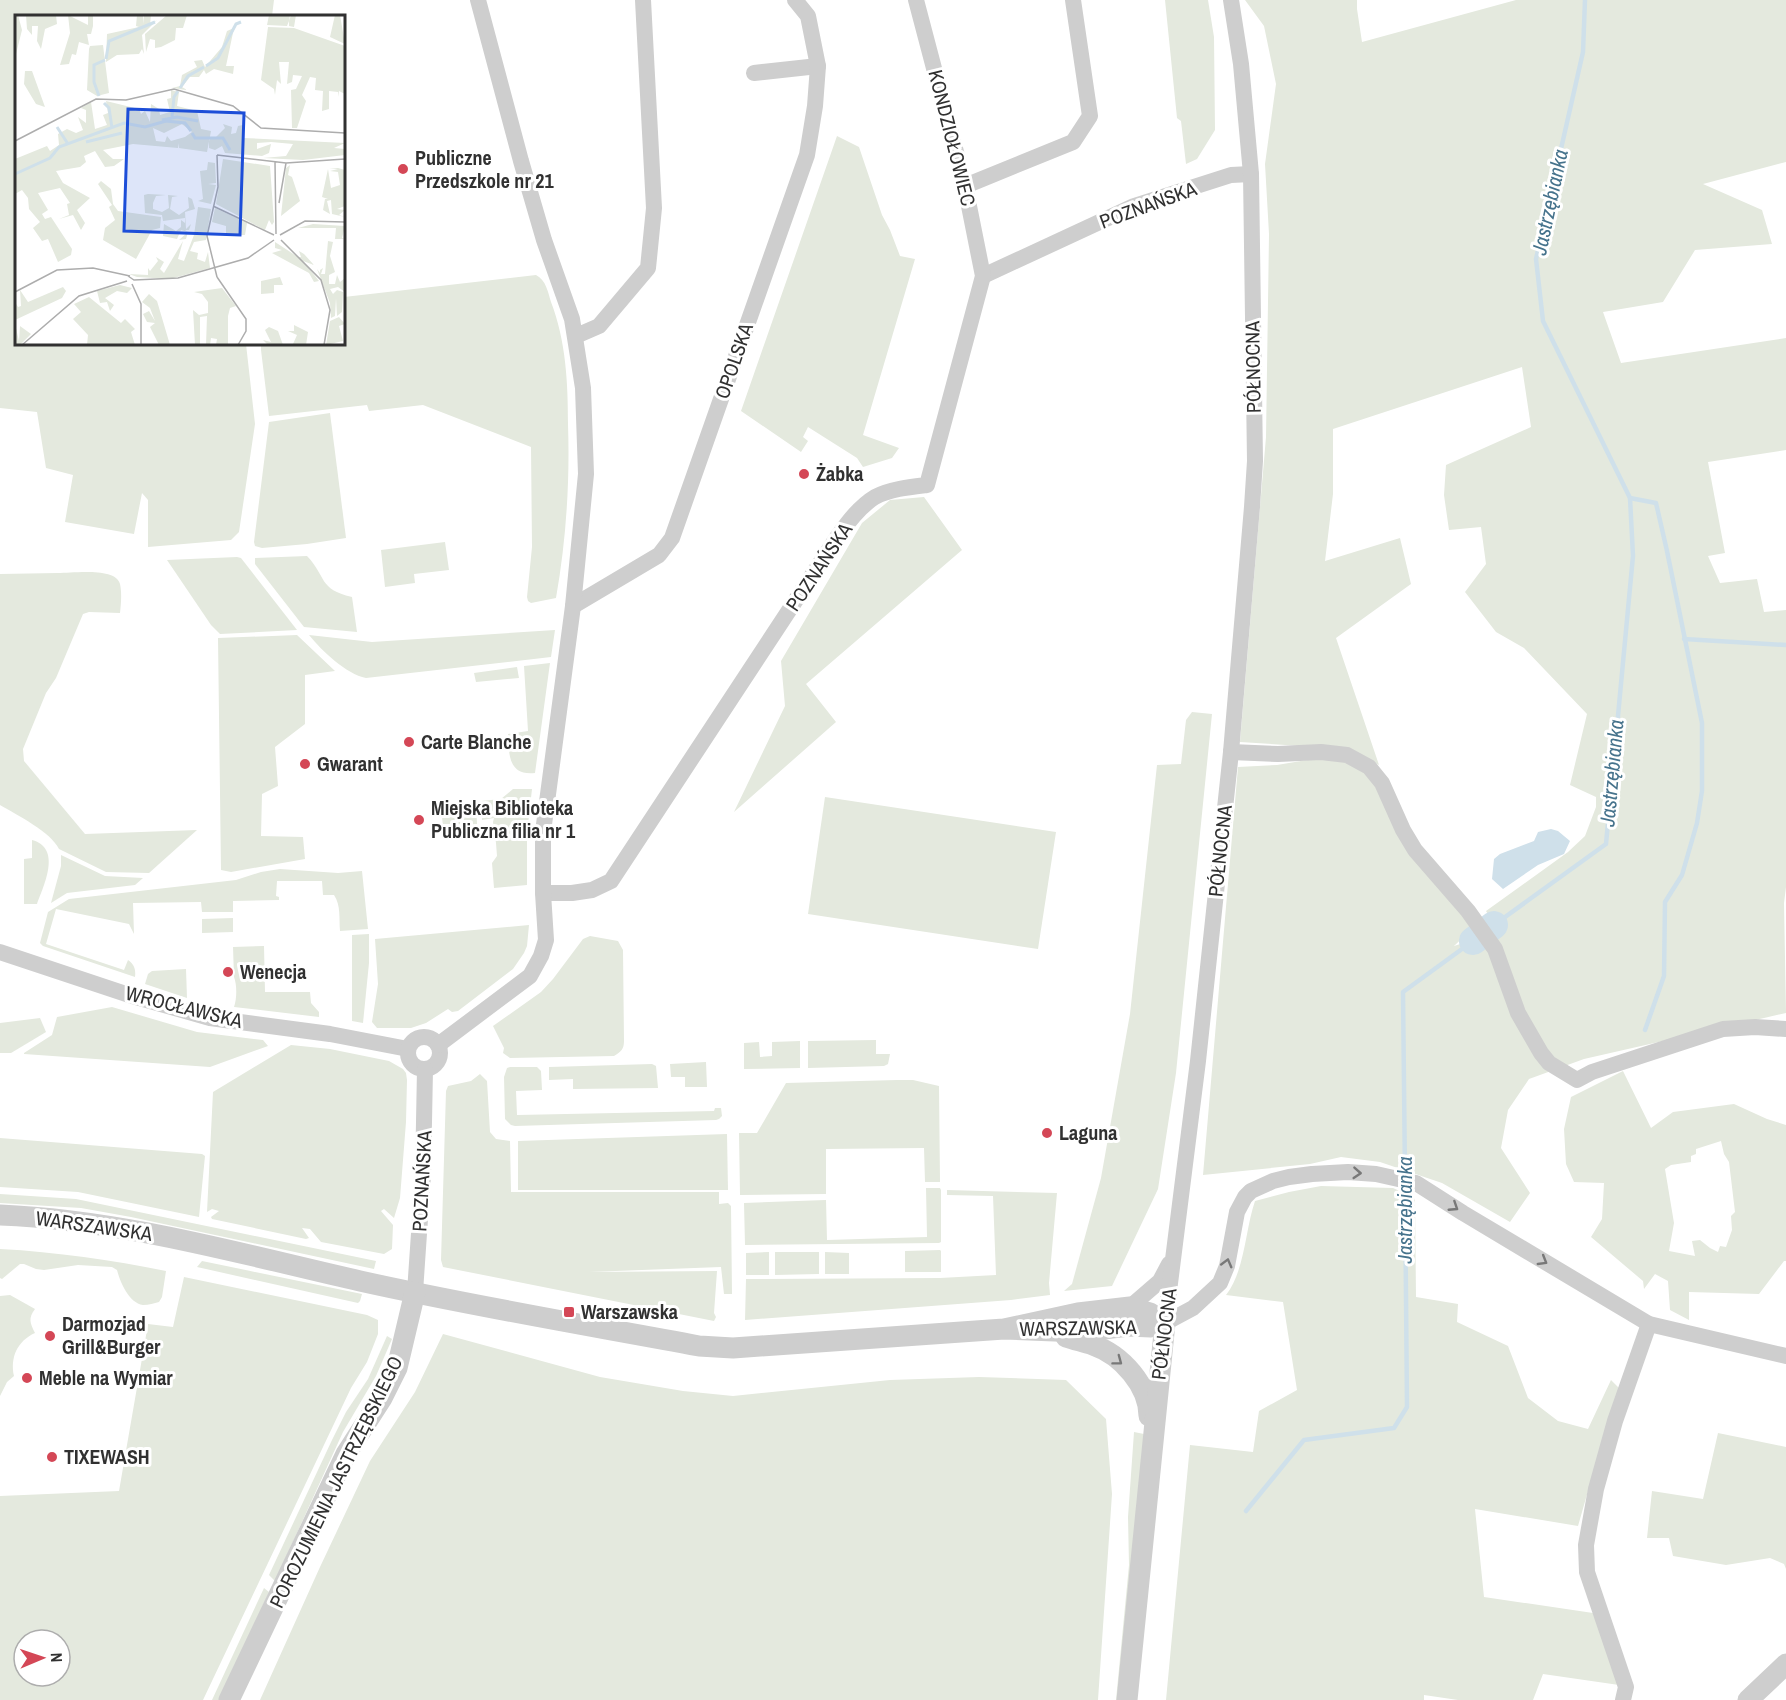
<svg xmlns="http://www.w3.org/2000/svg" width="1786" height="1700" viewBox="0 0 1786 1700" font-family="'Archivo Narrow',sans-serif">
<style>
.green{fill:#e4e9de;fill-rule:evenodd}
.water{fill:#cfe0ea}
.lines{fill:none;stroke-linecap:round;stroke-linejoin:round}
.stream{stroke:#cfe0ea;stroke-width:4.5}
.river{stroke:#cfe0ea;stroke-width:28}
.minor{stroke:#cecece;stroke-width:16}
.tertiary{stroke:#cecece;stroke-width:21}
.oneway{stroke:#787878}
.poi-dot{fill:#d44756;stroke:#fff;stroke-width:2}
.labels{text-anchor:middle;stroke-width:6;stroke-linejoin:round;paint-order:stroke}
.street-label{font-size:20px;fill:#313131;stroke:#fff}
.poi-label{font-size:20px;font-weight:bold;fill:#313131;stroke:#fff;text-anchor:start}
.water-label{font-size:21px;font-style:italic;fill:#46738c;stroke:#fff}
.inset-river{fill:none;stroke:#cfe0ea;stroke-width:3}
.inset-road{fill:none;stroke:#adadad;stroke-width:1.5}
.view{fill:#1d4ed8;fill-opacity:0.15;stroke:#1d4ed8;stroke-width:3}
.inset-edge{fill:none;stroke:#313131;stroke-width:3}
</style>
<rect width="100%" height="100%" fill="#fff"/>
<g class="green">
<polygon points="0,0 274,0 272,16 16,16 16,344 246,344 255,424 239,532 231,540 148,547 148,500 142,493 134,534 65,522 73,475 46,468 37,412 0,408"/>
<polygon points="1165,0 1208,0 1214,37 1215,130 1197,159 1186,164 1181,121 1177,118"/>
<polygon points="1245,0 1357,0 1357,9 1362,42 1516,0 1786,0 1786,162 1703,184 1762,210 1772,244 1695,250 1663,302 1603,312 1621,363 1786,338 1786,450 1708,462 1725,553 1708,556 1720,583 1757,579 1764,612 1786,610 1786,887 1784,903 1786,1013 1584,1059 1529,1079 1508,1110 1501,1148 1530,1193 1510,1222 1442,1183 1380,1162 1341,1157 1310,1164 1203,1175 1238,767 1277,765 1313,759 1348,760 1371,777 1472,929 1454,946 1498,932 1486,911 1568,852 1585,836 1596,807 1596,797 1570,785 1587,714 1524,648 1496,632 1465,592 1486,564 1481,527 1449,530 1444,495 1446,465 1531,427 1522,367 1333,429 1333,494 1325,561 1400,538 1411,584 1336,638 1379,765 1347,749 1240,742 1266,437 1269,234 1265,164 1276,84 1264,26"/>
<polygon points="837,136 859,147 882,215 890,230 900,256 915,259 863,435 899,448 892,458 863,467 857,458 808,427 803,437 808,441 801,452 741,411"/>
<path d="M536,275C546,280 548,292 551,302C566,341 568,383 568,424C570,483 566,541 556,598L531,603L528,601L527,597L532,547L531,447L423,405L369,411L367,405L269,416L261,350V344H344V297Z"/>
<polygon points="330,413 346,538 307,544 262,548 255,546 254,542 269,422"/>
<polygon points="924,497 962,550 806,684 836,722 734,812 785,706 781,661 862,523 890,500"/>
<polygon points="445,542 449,570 414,574 415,583 385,587 381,550"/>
<path d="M307,556C327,577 318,589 352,597L357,632L304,627L255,564V558Z"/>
<polygon points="237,557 241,558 297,630 220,634 211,625 167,560"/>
<path d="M58,573C73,573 116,567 120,584C122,593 121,604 120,613L89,612L83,614L56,678L46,693L23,749L24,761L85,834L197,830L149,873L106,872L59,849C51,832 17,815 0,805V574Z"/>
<path d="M555,630L551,657L366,678C346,674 322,651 309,635L372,642Z"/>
<polygon points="297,635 335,671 305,675 305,724 275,747 278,786 262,794 261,836 303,837 305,859 231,872 221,870 218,638"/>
<path d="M550,663L535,773C508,776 509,754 508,734L528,731L524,666Z"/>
<polygon points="517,667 519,678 476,682 474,673"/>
<polygon points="1192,712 1212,714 1176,1073 1158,1189 1112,1286 1064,1291 1072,1284 1101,1178 1130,1014 1157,765 1181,764 1186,720"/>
<polygon points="513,789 532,789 527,833 527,885 494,888 492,863 497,856 496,843 493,822 494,818 482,820 481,801 501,799"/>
<polygon points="825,797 1056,832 1038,949 808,914"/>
<polygon points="476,802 477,824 443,827 441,806"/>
<path d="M32,840C62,848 44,885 37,904H24V859L32,858Z"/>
<polygon points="61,855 105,876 143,878 135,885 67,893 51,903 61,866"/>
<path d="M280,869L338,873L362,871L368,929L340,931C339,919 341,905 334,895H323L322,881H277L276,896L279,897V900L233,901V912H202L201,902L133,903L134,934L129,924L56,909L46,944L124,970L128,960C134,964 136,969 135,977L43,946L40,943L48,912L69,899L236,880L261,872Z"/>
<polygon points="233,918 233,932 202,933 202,919"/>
<polygon points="529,925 527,946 524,953 513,969 458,1011 452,1012 448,1009 426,1023 411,1028 377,1028 372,1022 378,984 375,939"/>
<polygon points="369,934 369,963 363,1023 352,1021 352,935"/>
<path d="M590,936L618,941L623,950L624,1041C624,1049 621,1052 614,1056L510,1058L503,1053L504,1048L493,1026L541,992L553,979L583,939Z"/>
<path d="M264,946L265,992H310L311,1003L319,1012V1017L234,1007C237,998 237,985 234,977L233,947Z"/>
<polygon points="186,969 187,998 145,984 148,974 152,971"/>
<polygon points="112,1007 197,1032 263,1040 268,1046 210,1067 24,1054 24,1053 52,1035 57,1017"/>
<polygon points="40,1018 46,1032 11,1053 0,1053 0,1023"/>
<polygon points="876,1040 876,1054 890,1054 888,1064 884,1066 808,1068 808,1041"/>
<polygon points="800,1041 800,1068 744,1069 744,1043 759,1042 760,1057 772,1056 772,1042"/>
<polygon points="291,1045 330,1049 389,1061 403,1069 406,1073 407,1080 406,1122 400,1198 394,1218 384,1209 381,1211 393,1225 392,1249 384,1254 321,1242 310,1229 302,1228 309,1238 306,1239 212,1219 211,1217 219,1211 212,1209 207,1212 213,1092"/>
<polygon points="706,1062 707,1087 685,1087 685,1077 671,1077 670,1064"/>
<polygon points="652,1064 656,1066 658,1088 573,1089 573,1079 549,1080 549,1067"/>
<polygon points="510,1067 537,1067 541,1071 542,1090 516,1091 517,1115 714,1111 715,1108 721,1108 722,1116 719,1119 716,1120 515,1126 511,1125 505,1119 504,1077 507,1068"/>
<path d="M1623,1071L1651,1128L1673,1112L1734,1104L1767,1119L1786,1125V1261H1784L1759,1294L1689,1292V1320L1670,1310L1668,1281L1655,1274L1644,1289L1643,1281L1591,1237L1602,1219L1604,1183L1574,1182L1566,1164L1564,1129L1571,1097ZM1721,1141L1724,1154L1729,1162L1735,1212L1731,1216L1732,1230L1726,1247L1720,1246L1718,1252L1710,1248L1700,1240L1692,1241L1695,1256L1669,1251L1674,1223L1665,1169L1671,1165L1691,1162V1156L1696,1154V1149Z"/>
<polygon points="480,1074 487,1081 490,1132 496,1139 510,1141 511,1192 719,1192 719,1204 728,1203 731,1206 732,1294 724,1294 721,1267 589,1272 717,1271 714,1313 716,1317 714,1321 443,1267 441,1260 446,1091 448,1086 471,1081"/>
<polygon points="897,1080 913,1080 939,1086 940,1182 925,1182 924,1148 826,1149 826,1194 740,1195 739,1133 757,1133 786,1083"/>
<polygon points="727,1134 728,1190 518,1190 518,1141"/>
<polygon points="0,1138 202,1154 205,1156 199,1217 78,1192 0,1187"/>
<path d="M1321,1186L1393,1188L1415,1198L1416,1297L1458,1304L1457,1322L1508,1346L1528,1398L1558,1421L1588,1429L1611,1380L1621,1390L1606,1428L1578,1526L1475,1509L1484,1597L1593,1613L1619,1685L1543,1674L1533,1700H1458L1424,1695V1700H1166L1190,1445L1253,1452L1259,1411L1297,1390L1283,1302L1226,1295C1245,1271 1245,1230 1255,1201L1289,1192Z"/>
<polygon points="926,1188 940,1188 941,1190 941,1242 939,1243 745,1245 744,1203 826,1200 827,1240 927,1237"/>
<polygon points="947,1190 1057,1193 1049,1283 1050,1295 1011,1300 745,1320 746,1279 940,1278 996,1275 993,1196 947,1195"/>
<polygon points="0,1194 76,1199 376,1261 374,1269 131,1217 81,1208 0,1203"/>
<path d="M0,1249C57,1252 111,1260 166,1271L162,1297L159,1302C154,1303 149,1305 143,1305C129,1303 120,1282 117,1270L112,1267L78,1265L44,1270L36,1269L24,1264H20L2,1279L0,1278Z"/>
<polygon points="940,1250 941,1251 941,1272 905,1272 905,1251"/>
<polygon points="769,1252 769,1275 746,1275 746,1253"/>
<polygon points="775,1252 819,1252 819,1274 775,1275"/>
<polygon points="825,1252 849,1253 849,1274 825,1274"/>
<polygon points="202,1261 362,1294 360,1301 358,1303 197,1267"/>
<path d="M184,1277L367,1315L378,1320V1334L367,1362L351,1388L203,1700H0V1496L119,1491L148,1324L173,1327ZM24,1640H60V1676H24Z"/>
<path d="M10,1295L35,1309C28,1318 30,1323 35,1333C17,1341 10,1358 14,1376L7,1382L0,1396V1296Z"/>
<polygon points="443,1334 600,1377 683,1391 733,1396 890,1380 979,1377 1066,1380 1106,1419 1112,1494 1098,1700 260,1700 320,1567 370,1461 415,1392"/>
<polygon points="387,1336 392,1339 376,1376 343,1432 275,1581 269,1575 332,1440 346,1412 368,1379"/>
<polygon points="1134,1432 1144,1434 1119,1700 1116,1700 1129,1565 1128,1517"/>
<polygon points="1718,1433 1786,1447 1786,1569 1784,1564 1770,1558 1726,1565 1673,1556 1669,1538 1647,1538 1652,1491 1703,1499"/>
<polygon points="264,1588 269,1592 220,1700 212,1700"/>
</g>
<polygon class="water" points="1551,829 1558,831 1570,841 1564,854 1538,865 1503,889 1492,879 1494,859 1500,854 1534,841 1538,832"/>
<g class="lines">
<g class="stream">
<polyline points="1630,498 1656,503 1667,551 1702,723 1702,791 1697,823 1682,875 1665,902 1664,976 1645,1030"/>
<polyline points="1684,639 1786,645"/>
<polyline points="1494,925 1606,844 1633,556 1630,498 1543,321 1536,259 1583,52 1585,0"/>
<polyline points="1405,1176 1403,992 1473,941"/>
<polyline points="1246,1511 1304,1440 1394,1428 1407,1407 1405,1185"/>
</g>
<polyline class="river" points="1473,941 1494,925"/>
<g class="minor">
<polyline points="754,73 818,66"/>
<polyline points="965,186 1073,142 1090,116 1073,0"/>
<polyline points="983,276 1134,206 1231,175 1251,174"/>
<polyline points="576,336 599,326 648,268 654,208 643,0"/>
<polyline points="573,606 659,555 672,538 807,155 815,106 818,66 808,16 795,0"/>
<polyline points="1231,752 1278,754 1321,752 1347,755 1369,767 1382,783 1403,830 1415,850 1468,911 1495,949 1518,1013 1541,1053 1549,1063 1577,1080 1592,1072 1723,1029 1755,1027 1786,1029"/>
<path d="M543,893H572L592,890L611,881L838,536C848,522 860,506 875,497C890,489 910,487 927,485L983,276L965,186L916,0"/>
<polyline points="0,952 129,995 210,1018 330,1034 408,1049"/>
<circle cx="424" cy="1053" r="16"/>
<polyline points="438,1045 530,976 541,956 546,940 543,893 543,832 573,606 586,474 583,388 572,319 544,240 521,161 478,0"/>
<polyline points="415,1292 423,1175 425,1069"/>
<polyline points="1130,1307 1160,1281 1169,1264"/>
<polyline points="1165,1323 1198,1061 1231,752 1252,507 1255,461 1251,174 1241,64 1231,0"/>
<polyline points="1165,1323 1193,1308 1220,1283 1227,1266 1237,1212 1245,1197 1251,1191 1273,1181 1289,1177 1312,1174 1348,1172 1376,1174 1416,1183 1463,1213 1649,1324 1786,1356"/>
<polyline points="1623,1700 1626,1687 1587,1572 1586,1545 1596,1489 1615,1421 1649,1324"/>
</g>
<g class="tertiary">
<path d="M0,1215C122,1220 241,1254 360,1281C472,1306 586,1325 699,1346L733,1348L1004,1329L1080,1332L1128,1326L1151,1327L1165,1323L1150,1313L1130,1307L1078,1313L1004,1329"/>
<path d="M1066,1337C1075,1340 1084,1342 1093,1345C1122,1355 1149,1386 1149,1416"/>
<polyline points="229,1700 346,1454 382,1398 397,1368 415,1292"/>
<polyline points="1127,1700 1165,1323"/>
<polyline points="1748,1700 1786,1664"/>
</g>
</g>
<defs><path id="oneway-chevron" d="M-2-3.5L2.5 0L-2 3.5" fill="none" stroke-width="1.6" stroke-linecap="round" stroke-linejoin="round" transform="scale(1.5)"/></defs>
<g class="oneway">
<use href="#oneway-chevron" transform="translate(1357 1173) rotate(4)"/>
<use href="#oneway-chevron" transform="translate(1454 1207) rotate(33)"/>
<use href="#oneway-chevron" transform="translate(1543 1261) rotate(31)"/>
<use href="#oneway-chevron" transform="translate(1227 1263) rotate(-75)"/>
<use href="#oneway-chevron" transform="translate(1118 1361) rotate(37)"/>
</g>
<g class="poi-dot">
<circle cx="403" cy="169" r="6"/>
<circle cx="804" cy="474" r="6"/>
<circle cx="409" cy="742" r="6"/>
<circle cx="305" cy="764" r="6"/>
<circle cx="419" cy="820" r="6"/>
<circle cx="228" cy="972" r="6"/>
<circle cx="1047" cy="1133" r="6"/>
<rect x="563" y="1306" width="12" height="12" rx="3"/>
<circle cx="50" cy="1336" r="6"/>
<circle cx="27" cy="1378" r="6"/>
<circle cx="52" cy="1457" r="6"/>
</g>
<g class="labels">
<g class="street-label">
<text transform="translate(952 138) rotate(76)" y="7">KONDZIOŁOWIEC</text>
<text transform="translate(1148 205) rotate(-20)" y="7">POZNAŃSKA</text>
<text transform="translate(734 361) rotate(-71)" y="7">OPOLSKA</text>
<text transform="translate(1253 367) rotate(-91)" y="7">PÓŁNOCNA</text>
<text transform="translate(819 567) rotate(-56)" y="7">POZNAŃSKA</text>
<text transform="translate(1220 851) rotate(-84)" y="7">PÓŁNOCNA</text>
<text transform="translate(184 1007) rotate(14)" y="7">WROCŁAWSKA</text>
<text transform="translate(422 1181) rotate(-87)" y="7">POZNAŃSKA</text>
<text transform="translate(94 1226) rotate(8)" y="7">WARSZAWSKA</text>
<text transform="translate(1078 1328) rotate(-1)" y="7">WARSZAWSKA</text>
<text transform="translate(1164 1334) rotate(-83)" y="7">PÓŁNOCNA</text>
<text transform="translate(336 1482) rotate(-64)" y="7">POROZUMIENIA JASTRZĘBSKIEGO</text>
</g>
<g class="poi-label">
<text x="415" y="165">Publiczne<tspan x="415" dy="23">Przedszkole nr 21</tspan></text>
<text x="816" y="481">Żabka</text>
<text x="421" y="749">Carte Blanche</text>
<text x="317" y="771">Gwarant</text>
<text x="431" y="815">Miejska Biblioteka<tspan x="431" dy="23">Publiczna filia nr 1</tspan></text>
<text x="240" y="979">Wenecja</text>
<text x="1059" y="1140">Laguna</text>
<text x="581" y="1319">Warszawska</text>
<text x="62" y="1331">Darmozjad<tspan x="62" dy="23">Grill&amp;Burger</tspan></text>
<text x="39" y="1385">Meble na Wymiar</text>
<text x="64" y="1464">TIXEWASH</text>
</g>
<g class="water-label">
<text transform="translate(1550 202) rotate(-78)" y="7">Jastrzębianka</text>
<text transform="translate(1612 773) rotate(-85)" y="7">Jastrzębianka</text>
<text transform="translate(1405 1210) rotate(-90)" y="7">Jastrzębianka</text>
</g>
</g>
<g transform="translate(15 15)">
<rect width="330" height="330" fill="#fff"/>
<path d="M0,0H3L7,15L0,43ZM11,0H41L42,9L30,14L26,34L22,26L23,11H17V20L12,14ZM53,0L73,10V0H78V11L76,19H72L74,30L64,27L61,40L57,39L54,49L45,50L55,18ZM122,0H128V9L129,0H136L135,10L142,5L127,20L129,39L127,34L124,39L102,40L91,47L92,19L124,12L121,11ZM152,0H172L168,13H161L160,25L146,32L140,33V25L135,24L131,37L130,19ZM254,0H275L274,6L276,0H281L279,12L274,11V6L272,11L252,10ZM320,0H325L330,29L315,22ZM253,12L279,13L330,31V79L324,76L323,82V77L314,76V94L307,96L308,76L300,75L301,63L295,62L287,80L291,86L282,113H277L276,75L281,74L287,61L278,60L277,67L272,69L274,47H264L266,69L262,65L260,80L259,74L246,65ZM219,13L211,51H219L218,59L199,54L191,59L189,55L184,62H175L167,72L172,75L157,73L165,71L167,60L182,52L179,46L187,45L190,52L207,32L212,16ZM88,30L94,78L82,81L72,75L74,34L75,31ZM10,56H17L30,92L21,89L9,69ZM156,75L164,77L162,91L182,96L186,114L196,116L192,137L164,133V128L163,133L118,129L88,135L98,144H109L99,151L90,152L80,136L69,141L71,147L65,152L41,156L48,168L75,183L62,195L70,208L66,215L58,200L44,204L54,200L52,189L55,188L45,173L23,178L33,195L27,199L30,204L36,202L57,234L56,240L43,247L33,224L27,226L18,213L25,207L14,194L13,183L7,175L0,179V144L32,131L35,136L44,130L43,119L52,114L61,118L68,115L63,102L71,108V95L66,93L76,87L80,114L92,110L88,100L93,98L91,86L124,94L126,99L130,96L135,107L136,89L144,94L145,100L155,97L152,84L156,83ZM167,109L177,117L170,122L156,126L152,121L150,127L141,126L138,113L149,118ZM208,109L217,112L216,119L221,118L223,111L228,110L229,123L330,128L319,133L330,134V140L288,145L248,143L271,141L278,129L256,127L242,128V134L256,129L254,138L247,141L210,138L207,131L200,135L194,133V122H201L210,113ZM208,144L255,151L259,207L257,210L254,205L250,215L201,189ZM193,147L200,148L201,168L193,169L201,170L196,189L183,186L188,184L185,156L192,155ZM275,150L273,160L277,162L285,186L266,201L271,153ZM314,153H323L330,155V191L322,194L330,195L324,200L330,202L317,199L316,185L312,186L315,199L308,195L310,184H313L307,182L313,154L316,173L325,170L323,157L315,156L323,154ZM86,166L96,174L98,189L103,196L146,202L145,213L137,215L121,244L88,225L90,213L100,205L94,192L97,190L83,169ZM133,179L151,180L141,181L138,188V194L147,197L154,193L153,180L163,181L157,182L155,194L164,200L174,193L173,182L177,184L180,194L170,197L171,214L176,209L174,215H170L173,217L171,224L164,225L173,217L166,215L162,224L148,221L149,209L161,216L166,212V205L170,208V203L148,206L147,200L130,198L129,180ZM183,192L196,194L191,225L179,227L175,236L183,238L182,244L190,247L193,237L195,253L155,264L122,262L114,259L133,260V253L135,256L143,246L141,242L149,247L145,254L149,258L168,226L163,244L169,246L179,220ZM200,193L232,208L230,220H211V211L197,207ZM298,209L330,211L327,223L330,224H320L321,213H283ZM313,226L318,227L315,241L320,257L314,260V269H320L322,260L325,267L330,263V277L323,272L315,274L318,279L322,275L328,277L327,297L322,301L321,283L320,301L316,303L315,288L302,254L305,258V255L308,253L306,259H310ZM260,227L283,242H286L284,236L289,239L299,250L288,246L304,266L299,267L294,258L257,238L267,235L260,233ZM265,262L268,270H259V278L246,279V266ZM105,270L117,273L112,278L102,276L90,283L99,290L95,296L92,287L85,288L82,276ZM48,272L51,276L47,283L0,305V287L3,292L6,291L5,275L13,287ZM207,273L221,291L215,293L213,301V330H201L202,324L196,323L195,330H191L192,301L185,302V330H180L178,295L184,300L193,298V287L187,279L179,277ZM134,279L142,286L155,330H144L135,312L140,308L132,307L128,299L134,296L140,306L135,293L127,287ZM74,282L106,308L110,304L120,314L116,317L120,330H72L73,320L58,304L66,297L59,289ZM324,302L330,309L324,311L328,326L311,330L315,306ZM0,309L4,326L5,311L16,319L5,330H0ZM279,310L293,317L291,330L278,329L282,320L273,316H279ZM254,312L263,316L268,330L252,329L248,325L256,327L250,315Z" fill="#e4e9de" fill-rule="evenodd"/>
<path class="inset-river" d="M91,44L94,26L140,7M191,51L203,43L221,9L226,7M165,73L173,61L189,52M84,81L79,67V50L90,45M89,88L94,93L97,113M157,102L159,82L163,76M147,105L162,102L183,106M42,112L53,129M177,118L180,123H208L215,135M71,127L107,118M0,159L35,143L44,132L109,108L130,112L151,106L170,108L176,116"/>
<path class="inset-road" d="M0,126L81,84L111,85L159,74L218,91L246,113L330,118M202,140L271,148L330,144M260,147L261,219M264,188L271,148M198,191L259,220M265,220L290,206L330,207M266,225L306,265L315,295L309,330M113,261L119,265L163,263L233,243L259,225M202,262L192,221L203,172L202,140M202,262L231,304V316L223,330M117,269L126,289V330M0,277L42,255L78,253L115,261M7,330L64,281L112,266"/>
<path class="view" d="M113,94L229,98L225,220L109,216Z"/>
<rect width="330" height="330" class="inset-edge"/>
</g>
<g transform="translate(42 1658) rotate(88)"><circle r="28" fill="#ffffff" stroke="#adadad" stroke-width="1.5"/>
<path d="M0-4.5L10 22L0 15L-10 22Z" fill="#d44756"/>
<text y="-9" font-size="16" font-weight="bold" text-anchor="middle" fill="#313131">N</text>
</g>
</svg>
